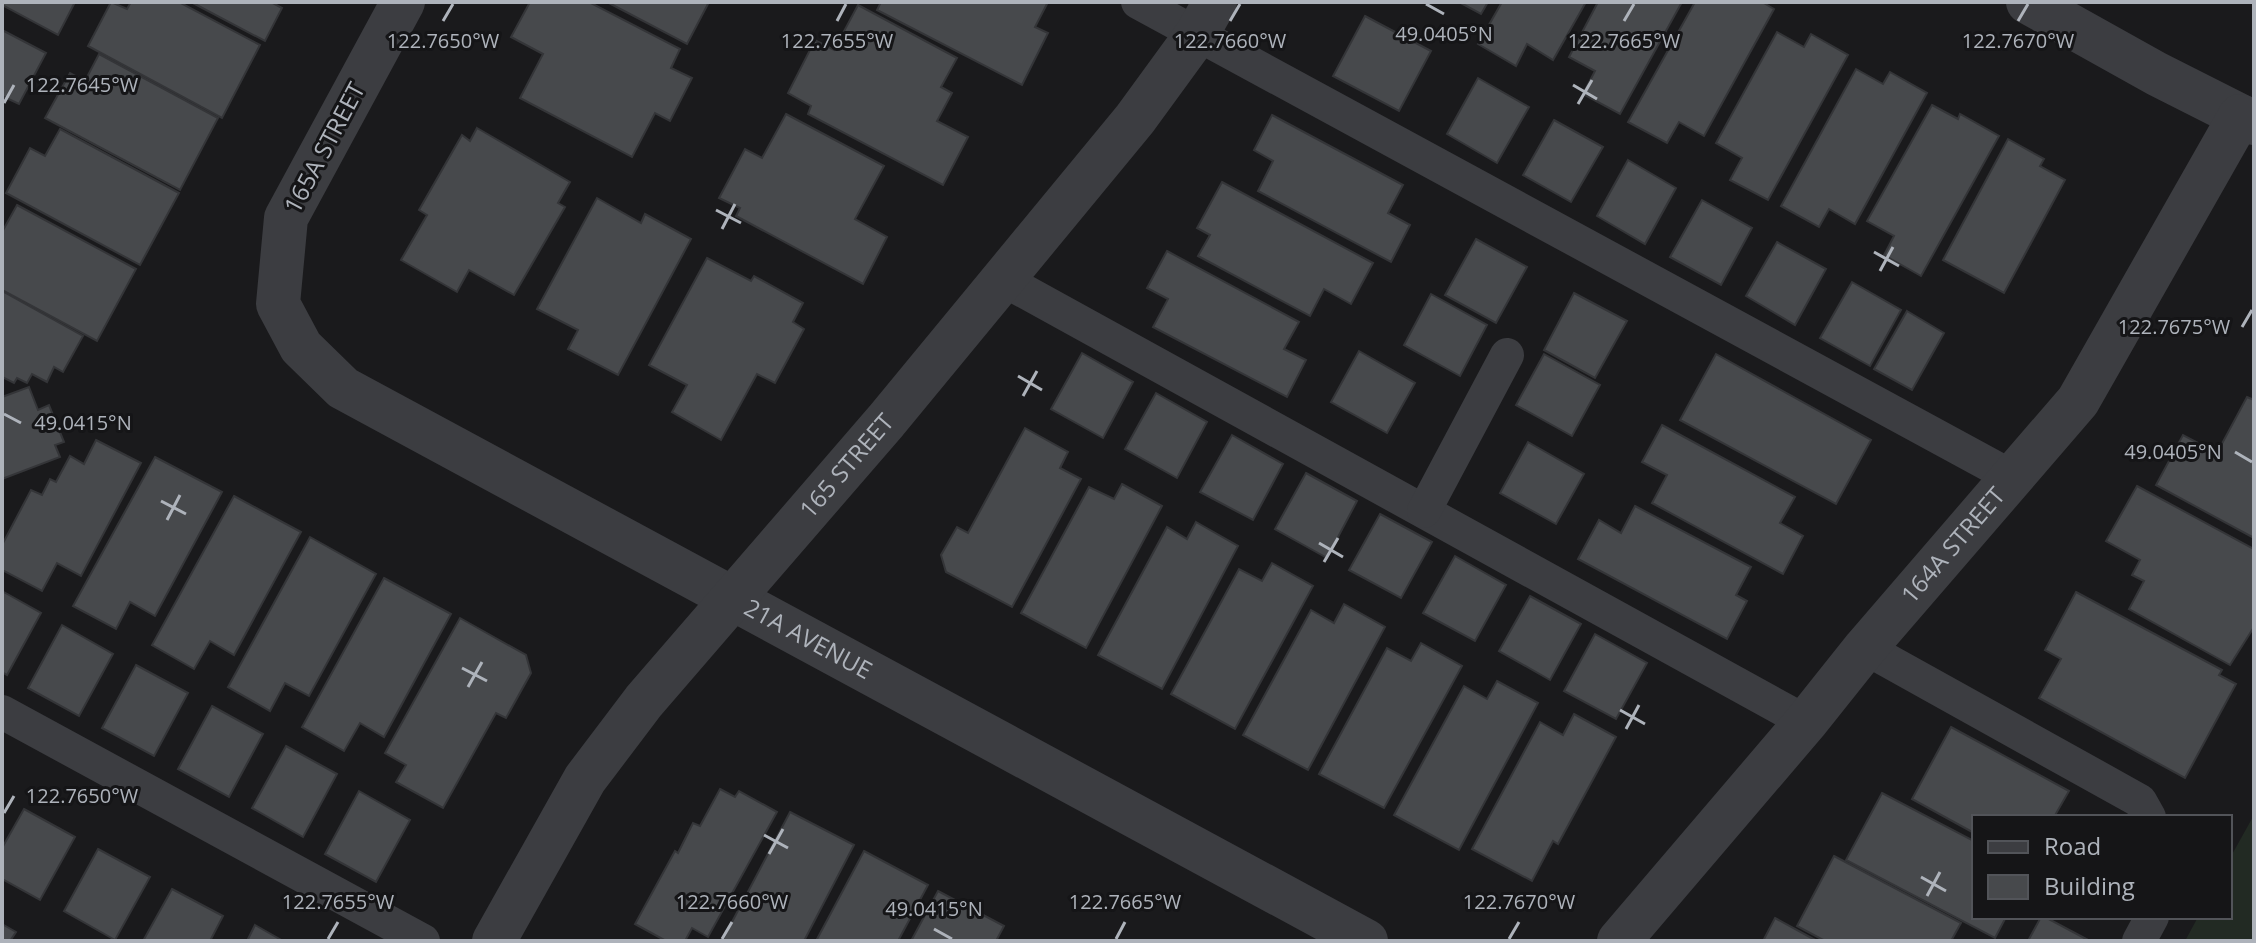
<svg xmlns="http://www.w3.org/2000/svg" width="2256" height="943" viewBox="0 0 2256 943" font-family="'Open Sans',sans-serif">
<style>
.green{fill:#222a23}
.building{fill:#47494c;stroke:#343538;stroke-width:2}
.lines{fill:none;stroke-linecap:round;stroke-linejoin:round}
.service{stroke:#3c3d41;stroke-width:34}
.minor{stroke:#3c3d41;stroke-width:44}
.ticks{fill:none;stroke:#aeb3bb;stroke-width:3}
.labels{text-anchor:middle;stroke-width:6;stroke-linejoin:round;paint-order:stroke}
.street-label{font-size:24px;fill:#aeb3bb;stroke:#151517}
.ticks-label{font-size:20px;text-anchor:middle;fill:#aeb3bb;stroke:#151517;stroke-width:6;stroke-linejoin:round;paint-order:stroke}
</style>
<rect width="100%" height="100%" fill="#1a1a1c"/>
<polygon class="green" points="2254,815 2254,941 2185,941 2198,917 2230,917 2230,858"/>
<g class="building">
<polygon points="75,2 58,35 2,5 2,2"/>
<polygon points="111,2 127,9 131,2 179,2 260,45 222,118 88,46"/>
<polygon points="191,2 271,2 282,8 265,41"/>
<polygon points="530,2 589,2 680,49 671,68 692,78 670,121 655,113 632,157 520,98 543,54 511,37"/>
<polygon points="607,2 709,2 687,44"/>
<polygon points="881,2 1048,2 1035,27 1048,33 1022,85 877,10"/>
<polygon points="1459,2 1488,2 1481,14"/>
<polygon points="1502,2 1586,2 1553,60 1527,44 1516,66 1478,44"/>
<polygon points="1598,2 1682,2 1620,114 1583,94 1595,71 1569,57"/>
<polygon points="1695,2 1762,2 1774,9 1704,136 1679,122 1667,143 1628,122"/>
<polygon points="858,5 957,58 941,87 952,93 937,121 968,137 943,185 808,114 811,106 788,93 815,40 834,50"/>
<polygon points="1365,16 1431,51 1399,111 1333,76"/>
<polygon points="2,30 46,53 19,104 2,96"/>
<polygon points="1777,32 1804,47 1811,34 1848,55 1768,200 1730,180 1742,158 1716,143"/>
<polygon points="99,54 218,118 180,190 45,118 70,73 85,81"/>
<polygon points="1856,69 1883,84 1890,72 1927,93 1855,224 1829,209 1819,227 1781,206"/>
<polygon points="1478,78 1529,107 1497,163 1447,134"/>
<polygon points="1932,105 1958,119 1960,114 1999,136 1921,276 1884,255 1894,236 1867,221"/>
<polygon points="786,114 884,166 855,219 887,237 863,284 736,216 740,208 719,198 745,149 762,158"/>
<polygon points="1272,115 1403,185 1388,213 1410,225 1391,262 1258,191 1273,161 1254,150"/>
<polygon points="1554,120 1603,147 1571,202 1523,175"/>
<polygon points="477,128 570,182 558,203 565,207 514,295 469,270 457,292 401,260 427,215 419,210 462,135 470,141"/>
<polygon points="60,129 179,193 140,265 6,193 30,148 45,156"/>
<polygon points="2008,139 2044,159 2040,166 2065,180 2004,293 1943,260"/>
<polygon points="1628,160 1676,188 1645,244 1597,216"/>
<polygon points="1222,182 1373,263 1351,304 1324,289 1310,316 1198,256 1210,235 1197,228"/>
<polygon points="597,198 641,223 645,214 691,239 618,375 568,349 578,330 537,309"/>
<polygon points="1702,200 1752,228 1721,285 1670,257"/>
<polygon points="17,205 136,269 97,341 2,290 2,232"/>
<polygon points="1476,239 1527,267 1496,323 1445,295"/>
<polygon points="1777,242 1826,269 1795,325 1746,296"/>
<polygon points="1167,251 1299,322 1284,349 1306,360 1287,397 1153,327 1168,299 1147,288"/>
<polygon points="707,258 751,281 754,276 803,303 793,322 804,329 775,383 757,374 721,440 672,412 687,385 649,365"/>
<polygon points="1852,282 1901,310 1870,366 1820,338"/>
<polygon points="2,291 83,336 63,372 54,367 47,382 32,374 27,383 17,378 14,383 2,377"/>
<polygon points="1574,293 1627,321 1595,378 1544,350"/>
<polygon points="1431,294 1487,325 1460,376 1404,345"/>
<polygon points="1907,311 1944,333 1912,390 1874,369"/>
<polygon points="1359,351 1415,383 1387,433 1331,402"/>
<polygon points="1082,353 1133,382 1103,438 1051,409"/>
<polygon points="1544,354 1600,385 1572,436 1516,405"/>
<polygon points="1716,354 1871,440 1836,504 1680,420"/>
<polygon points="29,387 38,410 49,405 64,442 55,445 60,457 2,479 2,397"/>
<polygon points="1156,393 1207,422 1177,478 1125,449"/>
<polygon points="2247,397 2254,400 2254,538 2156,485 2183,435 2217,453"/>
<polygon points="1662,425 1795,497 1780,523 1803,536 1783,574 1652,503 1667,475 1642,462"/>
<polygon points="1025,428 1068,452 1060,468 1081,479 1012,607 946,572 941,555 957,527 968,533"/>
<polygon points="1232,435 1283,464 1253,520 1200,492"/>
<polygon points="96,440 141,463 81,576 57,563 42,591 2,570 2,545 31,490 42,495 50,479 56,482 70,456 84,464"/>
<polygon points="1528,442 1584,474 1556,524 1500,493"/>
<polygon points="155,457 222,492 155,616 130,602 116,629 73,606"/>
<polygon points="1306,473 1357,501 1327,558 1275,529"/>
<polygon points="1122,484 1162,506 1086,648 1021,613 1089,487 1114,499"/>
<polygon points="2137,486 2254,549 2254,627 2230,665 2129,609 2144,581 2132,575 2140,560 2106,541"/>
<polygon points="234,496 301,532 234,655 210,641 194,669 152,645"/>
<polygon points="1635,506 1751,567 1736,595 1747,601 1727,639 1578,559 1599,520 1621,533"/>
<polygon points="1380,514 1432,542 1401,598 1349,570"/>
<polygon points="1196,522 1238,546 1162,689 1098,655 1167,527 1187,539"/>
<polygon points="310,537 376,574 309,696 285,683 270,711 228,687"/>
<polygon points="1455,556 1506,585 1475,641 1423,613"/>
<polygon points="1272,563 1313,586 1235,729 1171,694 1239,569 1262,581"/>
<polygon points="384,578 451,614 384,737 360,723 344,751 302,727"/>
<polygon points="2,591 41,613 7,675 2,672"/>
<polygon points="2076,592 2222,670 2219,675 2236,684 2185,778 2039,698 2061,659 2045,650"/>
<polygon points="1530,596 1581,624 1550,680 1499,651"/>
<polygon points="1344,604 1385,627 1308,770 1243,735 1311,610 1334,623"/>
<polygon points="460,618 526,655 531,673 506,718 496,713 443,808 396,782 406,765 385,753"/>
<polygon points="62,625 113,654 79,716 28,688"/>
<polygon points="1595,634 1647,663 1616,719 1564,691"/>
<polygon points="1421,643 1462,666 1384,808 1319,774 1387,648 1411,661"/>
<polygon points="136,665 188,693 154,756 102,728"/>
<polygon points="1497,681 1538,703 1459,850 1394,815 1464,686 1487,699"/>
<polygon points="212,706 263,734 229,797 178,769"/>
<polygon points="1574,714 1616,737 1558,844 1553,841 1532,881 1472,849 1540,722 1563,735"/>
<polygon points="1951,727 2069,791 2054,817 1974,817 1974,833 1912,799"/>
<polygon points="286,746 337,774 303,837 252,808"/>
<polygon points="720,789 735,797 739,791 777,812 708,937 692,928 685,941 666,941 635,924 675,851 678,853 693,823 700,826"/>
<polygon points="359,791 410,820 376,882 325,854"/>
<polygon points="1882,793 1974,841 1974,917 2006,917 1995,938 1846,860"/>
<polygon points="24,809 75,837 40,900 2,879 2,848"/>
<polygon points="790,812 854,845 804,941 726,941 723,939"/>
<polygon points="98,849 150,877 115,940 64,911"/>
<polygon points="864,851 928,885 898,941 816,941"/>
<polygon points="1834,856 1961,923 1951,941 1825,941 1797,926"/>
<polygon points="172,889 223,916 210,941 143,941"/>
<polygon points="938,891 1004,926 996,941 911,941"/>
<polygon points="2041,917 2045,917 2090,941 2028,941"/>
<polygon points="1775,918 1817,941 1763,941"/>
<polygon points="2,924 16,932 10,941 2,941"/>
<polygon points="255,925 283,941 247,941"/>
</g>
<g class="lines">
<g class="service">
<polyline points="1138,2 2012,477"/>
<polyline points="1002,279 1806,722"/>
<polyline points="1424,511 1507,355"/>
<polyline points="1865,648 2140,801 2149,817"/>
<polyline points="2,712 423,941"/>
<polyline points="2139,941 2152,917"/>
</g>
<g class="minor">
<path id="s1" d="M403,2L286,218L278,304L301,347L343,388L1366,941"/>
<polyline points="2028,2 2157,74 2254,123"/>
<path id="s2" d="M494,941L585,779L644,701L886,421L1135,119L1197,34L1215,2"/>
<path id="s3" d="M1619,941L1806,722L1865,648L2078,401L2240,116"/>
</g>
</g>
<path class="ticks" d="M1426,4L1444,14M443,21L453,4M837,21L846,4M1230,21L1240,4M1624,21L1634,4M2018,21L2028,4M1573,85L1597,99M4,103L14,85M1578,104L1592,80M716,210L741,223M722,229L735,204M1874,252L1899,266M1880,271L1893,247M2242,327L2252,310M1018,376L1042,390M1023,396L1037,371M4,414L21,423M2235,452L2252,462M161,501L186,514M167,520L180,495M1319,543L1343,557M1324,562L1338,538M462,668L487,681M468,687L482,662M1620,710L1645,724M1626,729L1639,705M4,813L14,796M764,835L788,848M769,854L783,829M1921,877L1946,891M1927,896L1940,872M934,929L952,939M328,939L338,922M722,939L732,922M1116,939L1125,922M1509,939L1519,922"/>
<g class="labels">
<g class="street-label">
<text transform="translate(325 148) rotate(-62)" y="8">165A STREET</text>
<text dy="8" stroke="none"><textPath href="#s2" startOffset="594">165 STREET</textPath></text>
<text dy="8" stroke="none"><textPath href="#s3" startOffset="518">164A STREET</textPath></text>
<text dy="8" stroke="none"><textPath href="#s1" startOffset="968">21A AVENUE</textPath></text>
</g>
</g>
<g class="ticks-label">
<text x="1444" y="41">49.0405°N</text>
<text x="443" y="48">122.7650°W</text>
<text x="837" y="48">122.7655°W</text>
<text x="1230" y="48">122.7660°W</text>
<text x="1624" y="48">122.7665°W</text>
<text x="2018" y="48">122.7670°W</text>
<text x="82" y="92">122.7645°W</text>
<text x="2174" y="334">122.7675°W</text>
<text x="83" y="430">49.0415°N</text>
<text x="2173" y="459">49.0405°N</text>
<text x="82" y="803">122.7650°W</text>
<text x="338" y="909">122.7655°W</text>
<text x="732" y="909">122.7660°W</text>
<text x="1125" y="909">122.7665°W</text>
<text x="1519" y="909">122.7670°W</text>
<text x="934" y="916">49.0415°N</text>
</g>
<rect width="2256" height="943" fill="none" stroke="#aeb3bb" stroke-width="8"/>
<rect x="1972" y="815" width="260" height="104" fill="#151517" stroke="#525459" stroke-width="2"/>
<rect x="1988" y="841" width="40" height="12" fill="#3c3d41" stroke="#525459" stroke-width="2"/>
<text x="2044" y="855" font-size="24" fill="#aeb3bb">Road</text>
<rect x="1988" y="875" width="40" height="24" fill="#47494c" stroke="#525459" stroke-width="2"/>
<text x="2044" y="895" font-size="24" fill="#aeb3bb">Building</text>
</svg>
